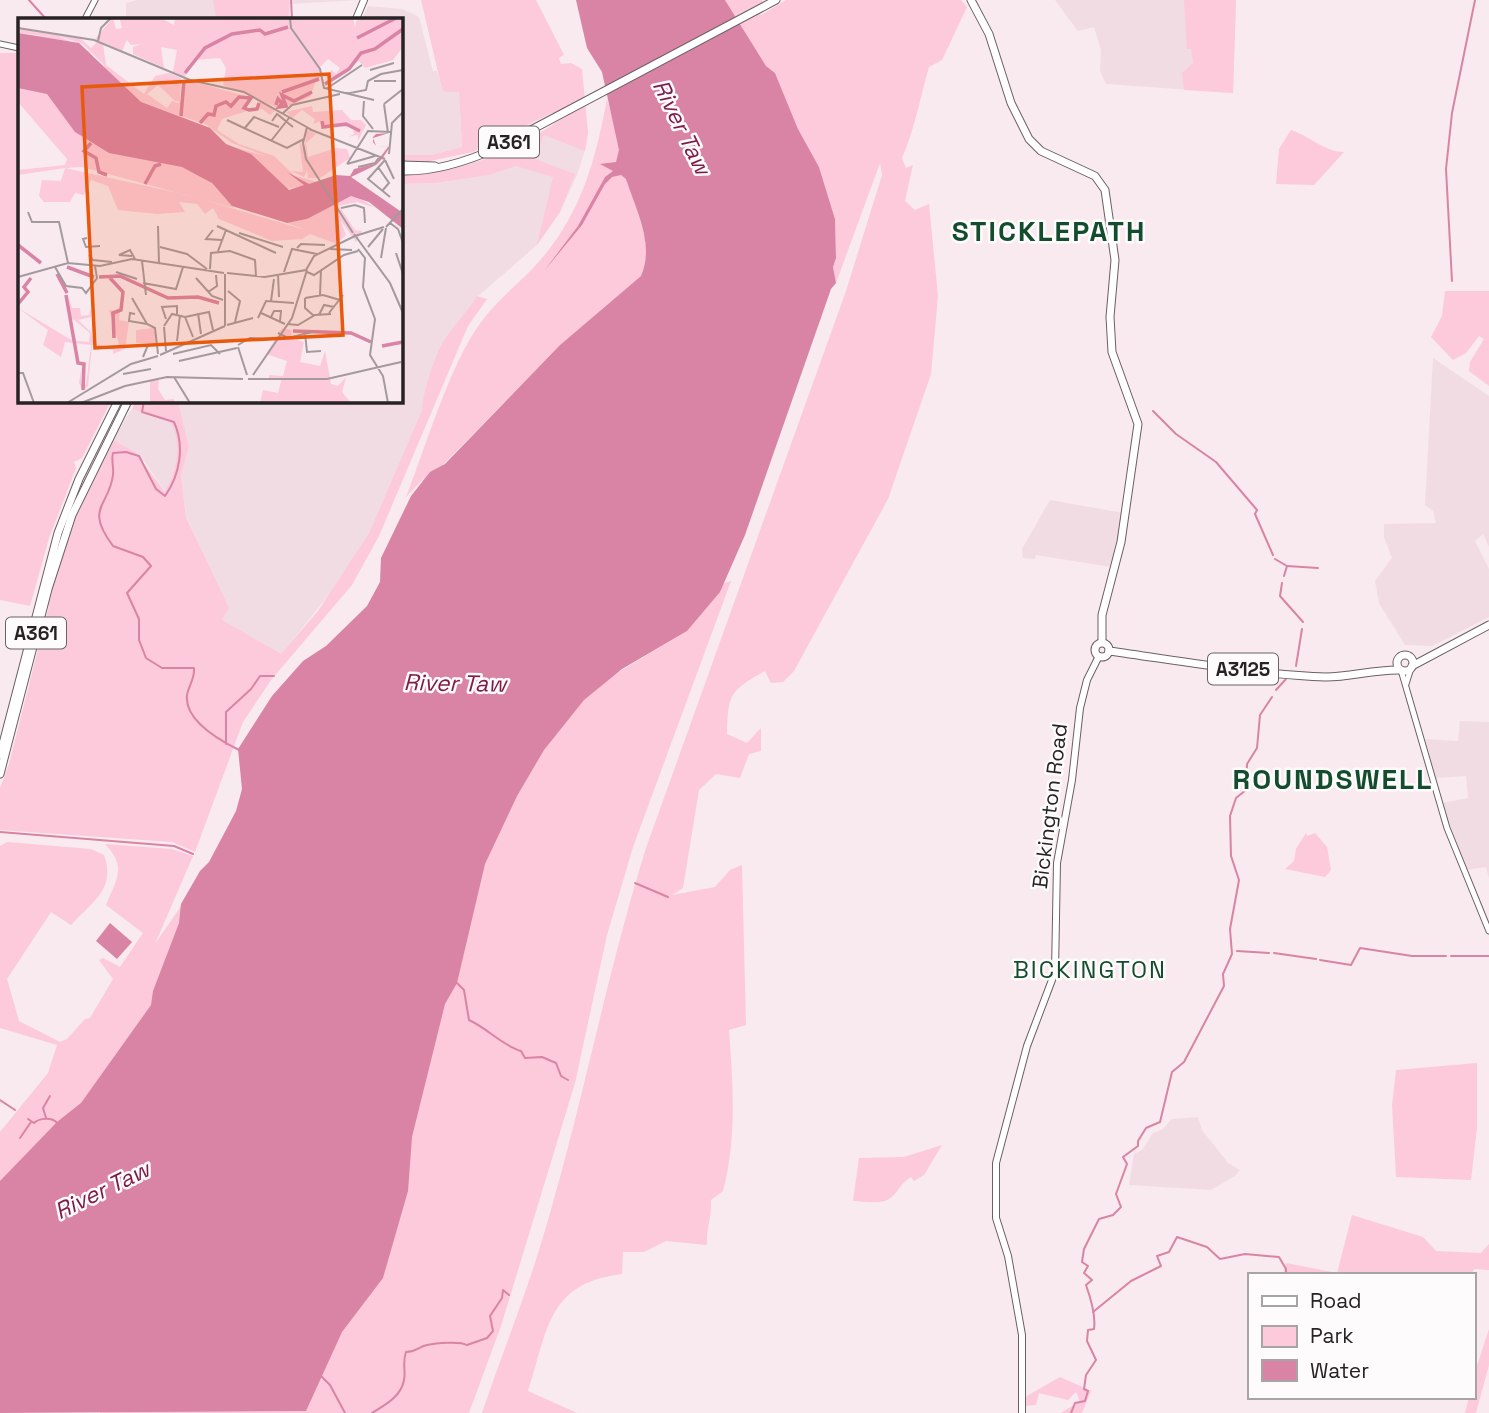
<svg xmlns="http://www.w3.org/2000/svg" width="1489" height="1413" viewBox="0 0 1489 1413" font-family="'Space Grotesk',sans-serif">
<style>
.built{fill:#f2dce3}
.green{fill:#fccada}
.water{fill:#d984a4}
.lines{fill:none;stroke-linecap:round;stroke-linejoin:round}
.stream{stroke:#d984a4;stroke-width:2}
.tertiary-casing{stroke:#6c6064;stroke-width:7}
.secondary-casing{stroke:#6c6064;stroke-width:8}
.primary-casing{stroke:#6c6064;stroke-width:9}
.tertiary{stroke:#fff;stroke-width:5}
.secondary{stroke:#fff;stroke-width:6}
.primary{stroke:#fff;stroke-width:7}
.labels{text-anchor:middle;stroke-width:5;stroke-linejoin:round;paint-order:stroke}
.shield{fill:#fefbfc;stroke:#686365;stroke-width:2}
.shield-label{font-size:19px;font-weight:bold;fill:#272224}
.street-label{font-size:21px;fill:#272224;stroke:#fefbfc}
.water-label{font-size:23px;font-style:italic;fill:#7f1b4a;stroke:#fefbfc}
.quarter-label{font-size:24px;letter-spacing:2px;fill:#144d2d;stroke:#fefbfc}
.district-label{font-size:28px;font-weight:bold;letter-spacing:2px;fill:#144d2d;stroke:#fefbfc}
.inset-river{fill:none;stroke:#d984a4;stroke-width:3.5}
.inset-road{fill:none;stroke:#a49a9e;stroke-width:2}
.view{fill:#e8590c;fill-opacity:0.15;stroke:#e8590c;stroke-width:3.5}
.inset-edge{fill:none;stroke:#272224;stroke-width:3.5}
</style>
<rect width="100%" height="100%" fill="#f8eaef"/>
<g class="built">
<polygon points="137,0 359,0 290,4 289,19 126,19 126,3"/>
<polygon points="1055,0 1236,0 1233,93 1106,84 1100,71 1101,50 1094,27 1078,31"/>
<polygon points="368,6 402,9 419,17 433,71 437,71 442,89 445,92 459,91 462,147 431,155 401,155 401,19 362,19"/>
<polygon points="544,134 585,150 577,175 560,212 537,245 477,297 457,329 369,533 345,574 281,655 221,620 228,608 186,516 181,476 189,446 178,401 401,401 401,184 436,183 490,175 535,159"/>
<polygon points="1433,358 1489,396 1489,547 1483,534 1475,541 1489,569 1489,617 1432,646 1405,645 1379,603 1375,581 1392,558 1384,537 1384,524 1436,523 1433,511 1425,505"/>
<polygon points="132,409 171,423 177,434 177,460 166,493 145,462 111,439"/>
<polygon points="1050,500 1123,513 1111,567 1036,555 1035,559 1023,558 1022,549"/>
<polygon points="1460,721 1489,722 1489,878 1486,867 1466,870 1442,803 1468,798 1466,776 1436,778 1425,739 1458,741"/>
<polygon points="1198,1117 1202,1130 1228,1163 1240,1170 1235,1176 1211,1190 1129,1185 1134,1154 1142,1150 1153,1133 1163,1129 1172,1119"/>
</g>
<g class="green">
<polygon points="213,0 289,0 289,19 216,19"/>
<path d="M421,0H536L564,55L559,58L561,64L571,63L582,69L588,133L585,151L544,135L535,159L575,174L560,212L537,245L553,177L516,166L490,175L436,183L401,184V176C460,173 516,152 564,117L561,111L550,114L473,152L430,161V163L401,164V155H431L462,147L459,92H445L442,89Z"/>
<path d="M725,0H762L767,10L760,13L761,15L786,0H961L967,7L942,60L929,67C920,98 915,128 902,158L906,168L913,165L905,201L915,210L929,204L938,296L931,374L888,499L794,671L783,682L771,683L765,671C730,691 728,693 727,734L747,743L761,728V751L749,754L740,778L716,774L699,790L683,888L672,895L715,887L730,870L742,865L746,1025L729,1030C733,1085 737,1138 723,1191L711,1200C712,1216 706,1229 707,1245L666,1241L644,1252H623L622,1274C547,1283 548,1330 528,1391L577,1413H482C503,1351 528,1290 546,1227C583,1102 607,973 646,848L846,291L882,175L880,163L836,283L833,267L836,258L835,219L819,167L798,129L775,73L766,66Z"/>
<polygon points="1184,0 1236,0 1233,93 1184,90 1182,73 1193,63 1191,49 1187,49"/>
<path d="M588,15L645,239L647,263L641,276L560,345L443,465L423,557L329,647L370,607L424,478L406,497C426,446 449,367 479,325C495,302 515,287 534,267C580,218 595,163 607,99L622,149Z"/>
<polygon points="0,53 16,53 19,60 19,401 111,401 82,458 74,462 76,468 49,538 30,606 0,600"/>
<path d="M1291,130C1310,136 1324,152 1344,152L1314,185L1276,184L1279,149Z"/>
<polygon points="1445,291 1489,291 1489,386 1469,371 1470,362 1484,339 1479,336 1466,353 1453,360 1431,337 1442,316"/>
<path d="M477,296L487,299L468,326L379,536L352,585L271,680L243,722L195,852L172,842L0,830V788L9,764L49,606L46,605L82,500L111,439L135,452L165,492C176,471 183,445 171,423L132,409L136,401H178L189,446L181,476L186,517L229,608L222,620L281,654L318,611L369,533L422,410C423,392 435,352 447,336C456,323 468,311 477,296Z"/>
<polygon points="731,581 633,847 607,935 575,1083 501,1326 469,1413 100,1413 241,980 612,676 687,631 724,583"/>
<path d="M255,765L181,982L0,1229V1132L48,1073L57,1045L0,1028V846L7,842L91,849L104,855C116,889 93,901 71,925L51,912L7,979L19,1021L60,1042L67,1039L85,1019L90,1018L113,979L99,960L103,958L120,967L143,933L106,905C117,878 127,867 105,844L172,849L193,856L155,944L210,864L240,808Z"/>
<polygon points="1306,833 1307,836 1315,833 1327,847 1331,870 1325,877 1285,869 1294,861 1296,849"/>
<polygon points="1477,1063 1477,1128 1471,1180 1396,1177 1392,1105 1396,1070"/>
<path d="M942,1145L924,1175L914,1181L911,1177C900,1183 898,1193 889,1199C881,1205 863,1201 853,1201L859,1158L904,1157Z"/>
<polygon points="1352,1215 1423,1237 1436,1251 1481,1253 1489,1244 1489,1270 1474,1269 1471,1275 1283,1275 1286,1263 1337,1273"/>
<polygon points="1489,1329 1489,1365 1476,1413 1465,1413 1469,1397 1473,1397 1473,1378"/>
<polygon points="1060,1377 1096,1393 1091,1391 1082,1413 1061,1413 1080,1401 1076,1392 1068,1400 1039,1393 1036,1405 1024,1406 1025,1397"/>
</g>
<g class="water">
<path d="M576,0H725L766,66L775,73L798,129L819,167L835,219L836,258L833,267L836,283L831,289L745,535L720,592L687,631L622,669L584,700L544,750L517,796L485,864L457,983L445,1004L412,1137L408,1191L383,1278L342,1332L306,1411L0,1413V1181L57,1122L81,1103L151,1005L153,991L179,923L181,904L200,871L209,862L236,811L242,789L238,749L272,696L303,661L326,646L367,606L380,582L381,558L411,496L430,472L445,464L560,345L641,276C655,245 636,210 626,179L621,175L612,177L605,184L582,225L544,271L578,226L605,177L613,171L600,164L616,162L619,150L602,72L587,48Z"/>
<polygon points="110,923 132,942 117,959 96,941"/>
</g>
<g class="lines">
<g class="stream">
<polyline points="29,0 46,19"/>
<polyline points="291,0 292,19"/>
<polyline points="1452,281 1446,169 1452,113 1475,0"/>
<path d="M144,401L142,412L174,422C185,446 180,475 165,496L156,489L139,456L126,452L113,453C111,460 114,467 113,475C109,507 84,507 113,546L143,557L151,566L127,593L139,619V640L146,658L162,668H194C195,678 189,685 187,695C184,721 221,741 239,750"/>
<polyline points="1153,411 1176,434 1216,462 1257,510 1255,514 1273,555"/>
<polyline points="1275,559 1287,566 1284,576"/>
<polyline points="1287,566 1318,568"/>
<polyline points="1282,583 1280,596 1303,622"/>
<polyline points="1296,666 1302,629"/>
<polyline points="1276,690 1286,679"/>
<polyline points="226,744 226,712 251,689 260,676 274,676"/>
<polyline points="0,832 174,846 193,854"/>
<polyline points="635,883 668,897"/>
<polyline points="1237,951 1269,953"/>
<polyline points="1274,953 1316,959"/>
<polyline points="1413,956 1446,956"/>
<polyline points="1451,956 1489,956"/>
<polyline points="1320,960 1351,965 1360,948 1412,956"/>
<path d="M457,983L464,990L469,1020C487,1028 503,1046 521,1051L525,1058L542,1057L556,1063L561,1076L568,1080"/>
<polyline points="0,1100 15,1110"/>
<polyline points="46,1118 43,1108 50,1096"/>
<path d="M28,1119L34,1123C39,1118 52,1117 57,1123"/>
<polyline points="20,1138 31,1122"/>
<polyline points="1093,1312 1131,1281 1161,1266 1157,1256 1169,1252 1177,1237 1207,1247 1220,1259 1245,1254 1279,1257 1286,1269 1286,1275"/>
<polyline points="321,1376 330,1385 345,1413"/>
<path d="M372,1413C385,1405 401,1397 404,1380C406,1370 402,1363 406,1352C416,1352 418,1347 427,1345C436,1343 460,1341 467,1345L487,1338L493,1331L490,1316L502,1298L503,1290L509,1295"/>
<path d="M1071,1413L1075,1403L1085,1401L1088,1391L1084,1389L1086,1375L1096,1360L1087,1341L1088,1330L1094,1329C1096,1316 1091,1299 1086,1285L1092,1280L1084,1273L1088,1266L1082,1262L1084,1249L1099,1219L1113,1215L1121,1207L1116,1194L1127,1164L1123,1157L1138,1146V1141L1146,1128L1160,1122L1172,1072L1184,1062L1224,986L1223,974L1232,954L1230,929L1239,880L1231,856L1230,816L1236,798L1246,790L1247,764L1257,748L1260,715L1272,697"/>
</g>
<defs>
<g id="tertiary">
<polyline points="85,19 95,0"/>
<polyline points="0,44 19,48"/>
<polyline points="1401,670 1447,828 1489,931"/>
<polyline points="1406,684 1411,668"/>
</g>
<g id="secondary">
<polyline points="356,19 364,0"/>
<polyline points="1022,1413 1022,1335 1008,1256 996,1218 996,1163 1027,1046 1055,972 1057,863 1072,780 1080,708 1087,680 1099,656"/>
</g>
<g id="primary">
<polyline points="971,0 989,34 1011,103 1029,139 1041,151 1095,176 1105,190 1115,260 1110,317 1112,352 1138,424 1121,542 1102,615 1102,642"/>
<polyline points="401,165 435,166"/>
<path d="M401,171C433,172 468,161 497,148L776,0"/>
<circle cx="1102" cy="650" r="7"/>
<path d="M1109,651C1181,661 1253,674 1326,677C1351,677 1375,669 1401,670"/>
<circle cx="1405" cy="663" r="8"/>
<polyline points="1412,666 1489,625"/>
<polyline points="0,755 58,533 79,479 118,401"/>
<polyline points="0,774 48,589 72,515 128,401"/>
</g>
</defs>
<use href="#tertiary" class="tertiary-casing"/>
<use href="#secondary" class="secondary-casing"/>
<use href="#primary" class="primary-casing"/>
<use href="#tertiary" class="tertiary"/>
<use href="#secondary" class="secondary"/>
<use href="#primary" class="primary"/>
</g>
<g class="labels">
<g class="shield">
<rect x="479" y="126.5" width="60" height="31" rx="5"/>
<rect x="6" y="617.5" width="60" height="31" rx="5"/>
<rect x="1208" y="653.5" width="70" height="31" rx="5"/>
</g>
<g class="shield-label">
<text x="509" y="149">A361</text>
<text x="36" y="640">A361</text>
<text x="1243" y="676">A3125</text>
</g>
<g class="street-label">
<text transform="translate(1050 806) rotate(-83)" y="7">Bickington Road</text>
</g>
<g class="water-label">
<text transform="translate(682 127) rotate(64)" y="8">River Taw</text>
<text transform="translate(455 683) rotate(1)" y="8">River Taw</text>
<text transform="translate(102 1190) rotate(-26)" y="8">River Taw</text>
</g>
<g class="quarter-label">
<text x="1090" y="978">BICKINGTON</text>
</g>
<g class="district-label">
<text x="1049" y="241">STICKLEPATH</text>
<text x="1333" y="789">ROUNDSWELL</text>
</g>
</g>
<g transform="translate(18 18)">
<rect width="385" height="385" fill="#f8eaef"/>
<path d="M95,0L98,11L104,10L102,2L106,0H143L156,7L157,0H271L273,10V0H335L337,10L339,0H385V29L375,42L347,50L341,43L317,62L308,57L314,52L318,56L322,50L310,41L301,50L302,60L279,70L298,63L292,79L262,91L205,67L208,50L202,40L175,42L167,59L155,54L159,32L143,29L146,50L115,36V29L124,26L113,27L109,22L104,33L77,21ZM0,10L62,20L73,30L79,24L85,26L88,47L126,76L137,58L151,55L163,60L162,83H157L140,67L129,76L149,90L154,83L160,85L164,83V96L166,61L235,80L227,90L237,91L241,83L258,91L267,101L258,92L252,97L244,91L229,93L204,101L199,112L221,126L256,138L277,158L300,164L317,158L299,166L269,171L234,138L211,133L182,107L208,127L248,138L214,125L187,106L152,94L181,106L173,110L141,97L115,94L85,46L65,26L41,18L71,33L79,46L48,24L0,16L42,20L2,15ZM0,40L142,108L216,190L64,149L47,150L169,177L288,212L269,205L289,201L324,179L337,178L358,190L339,184L321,188L337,212L344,213L338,224L323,203L328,217L319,226L292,216L284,221L254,223L201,201L195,190L187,196L179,186L161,184L167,194L139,196L100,192L90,168L73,162L66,177L57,175L52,184H26L21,178L24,162L43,163L47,150L0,157V152L47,147L49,141L0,84ZM294,88L295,94L324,92L333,102H343L348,107L340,123V117L330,119L336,116L335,109H305L303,103L295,106L297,101L284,92L274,100L268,94ZM288,111L298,116L288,125L290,139L318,130L329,131L332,140L302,160H290L289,152L286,159L273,153L285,154L281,122L287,134ZM51,280L54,290H62L63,298L71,297L73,290V299L60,302L73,314L76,326L102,330L91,292L102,293L101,302L111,304L107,331L95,336V332L74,327L70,368L65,372L61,365L64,346L63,365L68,367L73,327L47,324L43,339L25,327L30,312L0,290L55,323ZM55,301L72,315L71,324L58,323L52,305ZM136,310L139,325H118V312ZM265,310L273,312L274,320L286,324L282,344L302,348L307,333L313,366L320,368L328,359L324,374L333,385H242L245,372L260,375L264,360H251V357L265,358L269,343L248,336L260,317L266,319L261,314ZM141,361L140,371L147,382L156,381V385H132V362Z" fill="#fccada" fill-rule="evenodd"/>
<path d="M0,15L61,25L123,84L192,110L208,126L233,136L271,172L286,167L269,154L291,166L318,157L332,158L336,151L357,146L370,129L358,128L355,124V119L358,116L371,115L355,120L358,128L372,129L364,141L358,147L333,159L385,195V211L351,184L333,178L289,201L269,205L214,188L194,165L164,149L91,135L57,114L29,76L0,70Z" fill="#d984a4"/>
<path class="inset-river" d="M339,20L378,0M167,55L187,30L214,16L242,12L247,16L270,9M307,66L331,51L343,35L357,31L385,11M264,74L301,61M258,87L260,81L264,85L261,89L268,88L264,77L276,83L294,74M163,98L166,62M304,103L305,109L328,106L342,113M182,105L190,96L196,97L198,88L208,84L213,88L221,79L233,80L226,90L231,92L239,91L241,85M73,125L66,133L78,140L81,154L89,157M127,166L137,148L143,146M0,227L23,245M49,249L76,259M39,256L49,275M81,259L102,258L150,280L180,279L201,285M92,260L105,274L103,292L95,295L96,320M48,277L60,345L66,346L65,372M0,286L10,274L6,269L13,260M275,313L333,315L353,324M364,328L385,324"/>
<path class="inset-road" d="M272,0L273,10L302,51L306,70L356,82M0,10L76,22L172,62L226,74L294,112M80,23L83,10L93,0M352,52L376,45M356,63H378M308,71L344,47M327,76L348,72L350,63L363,56L385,52M346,83L345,98L355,111M366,86L370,115M366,86L385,71M264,96L274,87L322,76M209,102L269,130L286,121M254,103L259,96L275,109M289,109L285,125L288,141L335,215M226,111L236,99L261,109M291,111L367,141M253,123L271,100M371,136L374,105L385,94M367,142L350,161L372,179M367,142L376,161M329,146L350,113L373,114M329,146L357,138M340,149L357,145L362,138M360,149L371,165L365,172M323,190L337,187L346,190L347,205M10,194L14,204H41L50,245M372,205L380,211L385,225M140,208L141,246M199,208L258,235M368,209L385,191M195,212L188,221L204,222M221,215L265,229M336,216L372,265L385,295M337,218L366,209M69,220L65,221L68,229L82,228M142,229L169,236L189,251M350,229L365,211M279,230L283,226L307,227M312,231L334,232M340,231L347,240L345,269L357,301L352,337L365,358L370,385M200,233L208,212M378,235L385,256M71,237L75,242L94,244M114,238L101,237L112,232L117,241M363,240L368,210M124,243L128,277M37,249L48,268L64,270L68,275L79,260L77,248M192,251L193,235L212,233L237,242L238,258M98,254L119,261M266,254L274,231L299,236M289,254L296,257L326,237L340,233M209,255L247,259L288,252L296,238L337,218M260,256L261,279M0,259L50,245L82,248L114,241L206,255M178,260L194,278L205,282M125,265L158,271L165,249M210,273L222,283L217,304M190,274L199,268L198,257M302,277L303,252M114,280L129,306L137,310L140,336M287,280L305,277L322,282M287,280V290L296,298M253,283L256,261M180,295L183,316M243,295L267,306M311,295L325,277M117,296L112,295L111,303L129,306M301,297L306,287L316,289M167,299L191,294L195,312M167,299L175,319M253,299L256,293H263L262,303M240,300L248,283L276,285M148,301L144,289L159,288V296M269,306L280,307L297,297L313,296M209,307L235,300M146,308L154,296L167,299M207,308V256M146,309L148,333M260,315L270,320L294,314M287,315L289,334L303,333M159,323L162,297M220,327L232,320L256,321M220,329L229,357M155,336L193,327L202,336M142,337L207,308M125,339L130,327H139M161,343L219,330M0,355H5L16,385M105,356L133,351M235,357L274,300L289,252M156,359L172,385M230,361H309L383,344M49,385L113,346L140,338M63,385L107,368L149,359L225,361"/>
<path class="view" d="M311,56L325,317L77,330L64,69Z"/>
<rect width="385" height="385" class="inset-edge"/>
</g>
<rect x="1248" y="1273" width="228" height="126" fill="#fefbfc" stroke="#a8a4a6" stroke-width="2"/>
<rect x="1262" y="1296" width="35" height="10" fill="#ffffff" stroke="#a8a4a6" stroke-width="2"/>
<text x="1310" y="1308" font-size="21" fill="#272224">Road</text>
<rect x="1262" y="1326" width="35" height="21" fill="#fccada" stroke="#a8a4a6" stroke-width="2"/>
<text x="1310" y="1343" font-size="21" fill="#272224">Park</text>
<rect x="1262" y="1360" width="35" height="21" fill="#d984a4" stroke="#a8a4a6" stroke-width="2"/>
<text x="1310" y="1378" font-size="21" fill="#272224">Water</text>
</svg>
